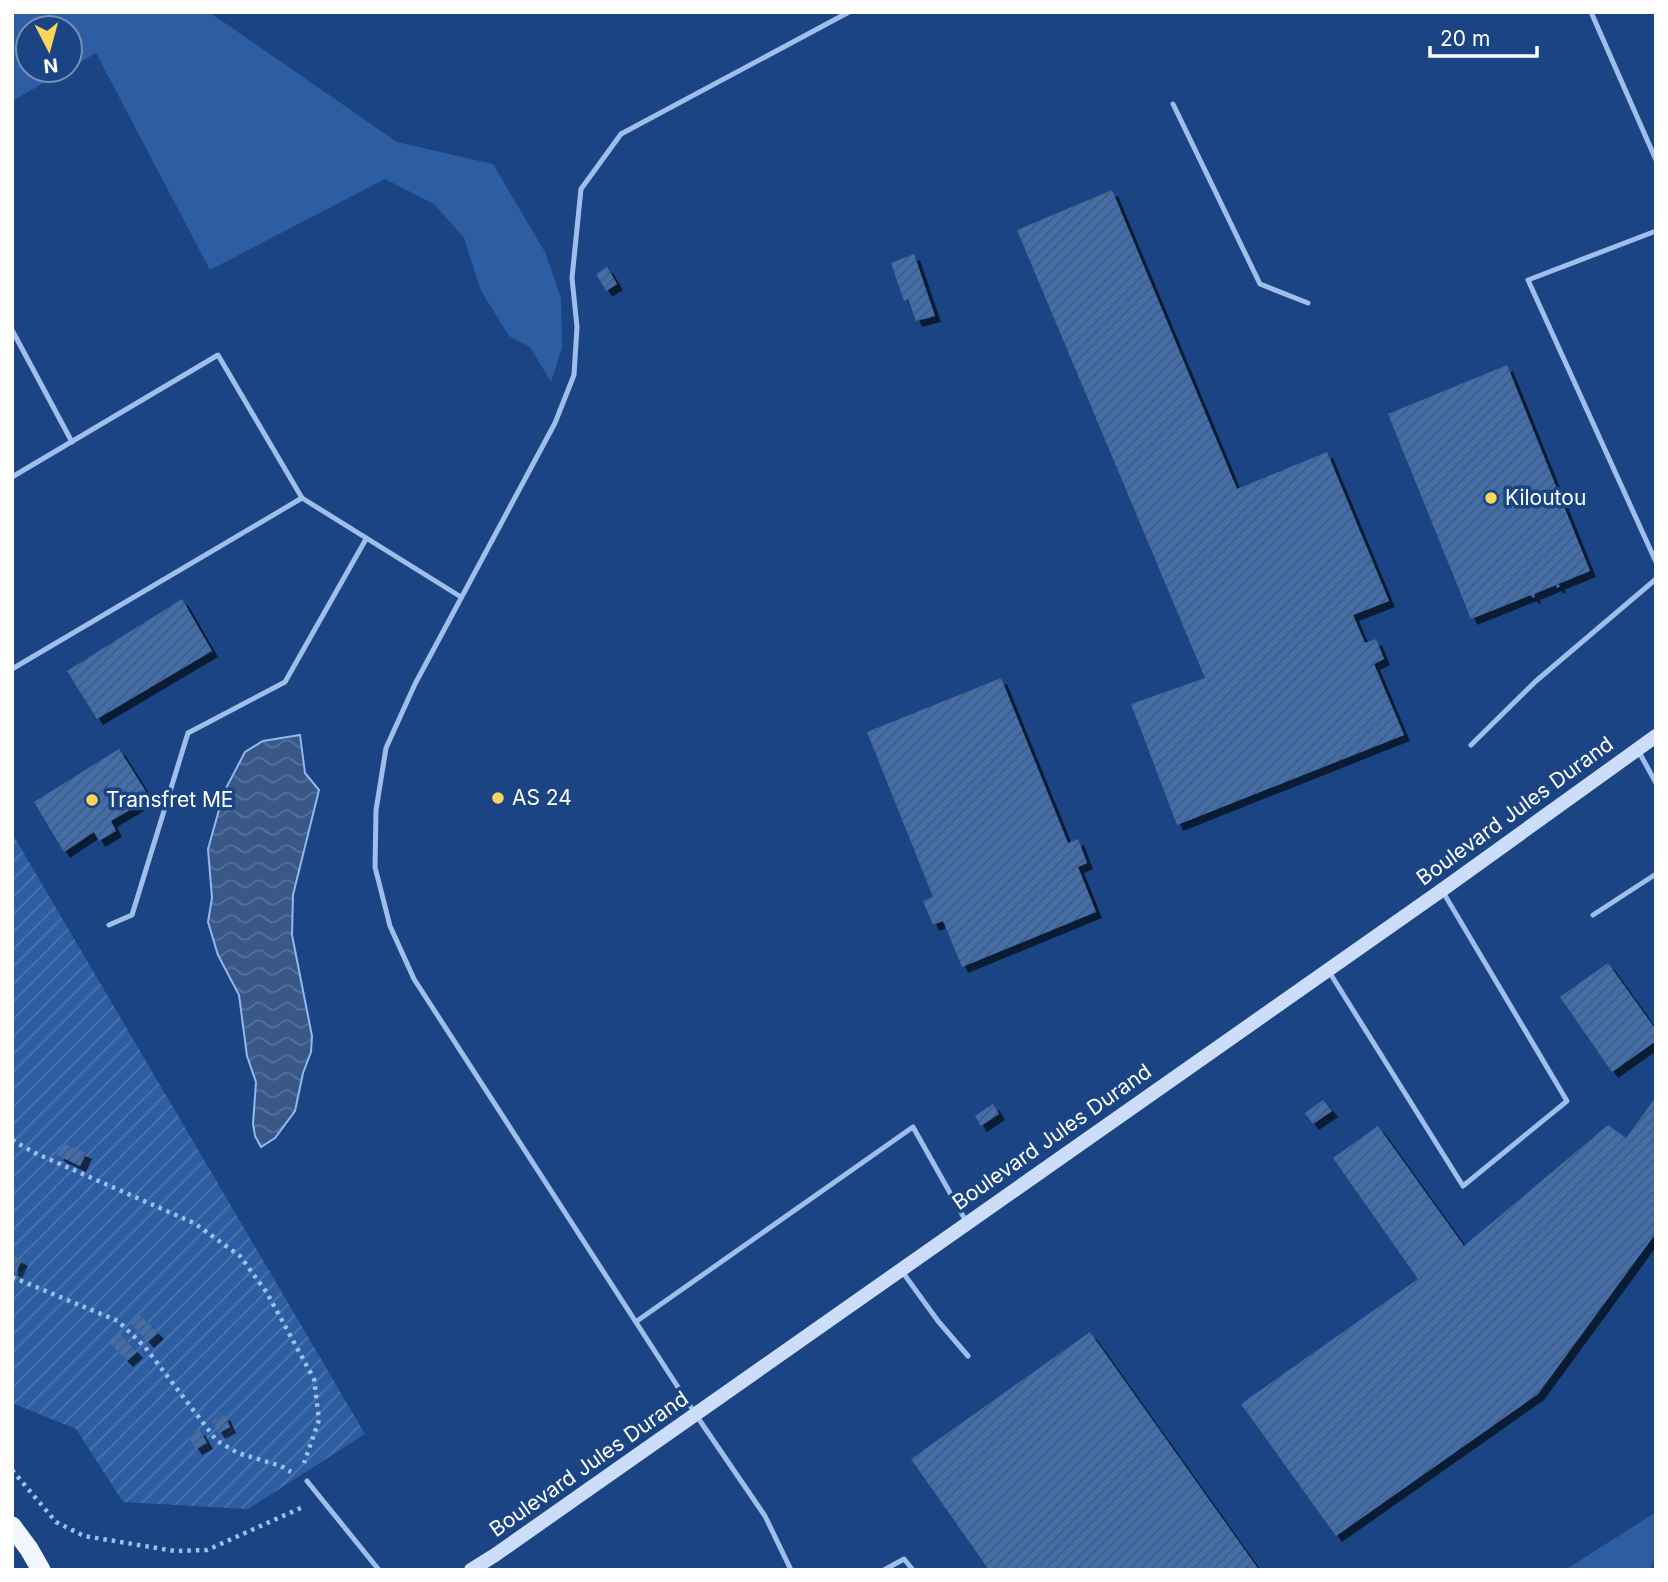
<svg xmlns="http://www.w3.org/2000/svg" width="1668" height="1582" viewBox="0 0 1668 1582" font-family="Inter,sans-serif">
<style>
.green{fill:#2d5da2}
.garden{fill:url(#garden-furrows)}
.water{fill:url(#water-waves);stroke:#92b9ed;stroke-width:2}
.building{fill:url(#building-hatch);filter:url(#shadow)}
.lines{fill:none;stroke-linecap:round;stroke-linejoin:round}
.path{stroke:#9fbeeb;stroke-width:4.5;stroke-dasharray:3.5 5;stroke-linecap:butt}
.service{stroke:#9fbeeb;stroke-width:5}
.secondary{stroke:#cbddf8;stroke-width:14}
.trunk{stroke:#f1f6ff;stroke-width:19}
.poi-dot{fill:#fdd55b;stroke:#1a4483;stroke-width:2.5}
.labels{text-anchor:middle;stroke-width:7;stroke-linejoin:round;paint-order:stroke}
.poi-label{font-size:21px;fill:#fff;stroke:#1a4483;text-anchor:start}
.street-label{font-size:21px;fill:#fff;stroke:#1a4483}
</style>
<defs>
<pattern id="garden-furrows" width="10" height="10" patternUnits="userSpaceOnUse" patternTransform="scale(1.75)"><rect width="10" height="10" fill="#2d5da2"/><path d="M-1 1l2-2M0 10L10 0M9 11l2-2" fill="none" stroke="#4c75b0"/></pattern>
<pattern id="water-waves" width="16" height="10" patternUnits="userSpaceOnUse" patternTransform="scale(1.75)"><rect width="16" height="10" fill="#395887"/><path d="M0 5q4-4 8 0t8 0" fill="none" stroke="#577199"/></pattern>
<pattern id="building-hatch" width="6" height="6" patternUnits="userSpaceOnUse" patternTransform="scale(1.75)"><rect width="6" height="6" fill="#436eac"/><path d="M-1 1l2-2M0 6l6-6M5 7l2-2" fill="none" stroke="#485a72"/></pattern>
<filter id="shadow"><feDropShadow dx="6" dy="6" stdDeviation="0" flood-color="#0009"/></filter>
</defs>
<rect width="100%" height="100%" fill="#1a4483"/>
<g class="green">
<polygon points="12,12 209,12 397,142 493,164 545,252 561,298 562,348 551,382 530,347 509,336 481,291 464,238 434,204 385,179 210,270 96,53 70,68 70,28 28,28 28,70 66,70 12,101"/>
<polygon points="1656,1512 1656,1555 1650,1570 1565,1570"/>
</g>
<polygon class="garden" points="12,833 365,1434 248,1509 123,1502 76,1429 12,1403"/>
<polygon class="water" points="300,735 305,773 319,790 293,895 292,935 312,1036 311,1052 303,1073 295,1111 275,1138 261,1147 255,1136 253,1124 256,1082 247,1056 239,995 218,955 208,922 212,898 208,849 224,792 245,752 263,741"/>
<g class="building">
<polygon points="1112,190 1237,489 1327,452 1389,601 1353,615 1365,643 1376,639 1384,659 1374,664 1404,735 1177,825 1131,704 1205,678 1017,230"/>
<polygon points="914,254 935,316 916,321 908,299 904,301 891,263"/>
<polygon points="607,267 617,284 606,291 596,274"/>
<polygon points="1507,365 1590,571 1558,584 1560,586 1557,588 1556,585 1534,594 1535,597 1533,598 1531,595 1471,619 1388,414"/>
<polygon points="182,599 212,651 97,719 67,671"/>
<polygon points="1001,678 1068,843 1078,839 1087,863 1078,867 1096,912 962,967 943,921 933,925 923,901 933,897 867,732"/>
<polygon points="119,749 150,798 111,821 116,831 99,841 94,832 64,852 34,802"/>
<polygon points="1608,963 1656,1030 1656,1041 1612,1072 1560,997"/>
<polygon points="1656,1097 1656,1233 1538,1394 1336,1536 1241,1404 1418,1279 1333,1158 1378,1126 1464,1246 1608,1125 1626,1138"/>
<polygon points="1323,1100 1332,1111 1313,1124 1305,1113"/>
<polygon points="993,1104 999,1114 981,1126 975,1116"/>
<polygon points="63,1143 86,1153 80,1166 57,1155"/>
<polygon points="12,1255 22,1260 16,1272 12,1270"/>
<polygon points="140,1315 158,1333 148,1342 130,1323"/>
<polygon points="1090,1332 1259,1570 989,1570 911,1459"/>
<polygon points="120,1334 137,1352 127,1361 110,1343"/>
<polygon points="224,1414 230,1427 219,1433 212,1421"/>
<polygon points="199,1429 207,1443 196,1449 188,1437"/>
</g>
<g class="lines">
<g class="path">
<polyline points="12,1140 35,1153 194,1223 240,1256 267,1293 314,1379 319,1420 304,1463"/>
<polyline points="12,1277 118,1321 145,1347 217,1441 238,1453 281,1466 291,1472"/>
<polyline points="12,1470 56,1522 84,1536 175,1551 207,1550 303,1507"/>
</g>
<g class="service">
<polyline points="1591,12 1656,160"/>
<polyline points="1173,104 1260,284 1308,303"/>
<polyline points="1656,231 1528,280 1656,562"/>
<polyline points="12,330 72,442"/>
<polyline points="12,477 218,355 302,498 461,597"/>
<polyline points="12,669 302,498"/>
<polyline points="1471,745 1536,681 1656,579"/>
<polyline points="1639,752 1656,783"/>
<polyline points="1593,915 1656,874"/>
<polyline points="109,925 132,915 188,733 285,682 366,539"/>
<polyline points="1328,970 1463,1186 1567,1101 1443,892"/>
<polyline points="901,1270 938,1321 968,1356"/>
<polyline points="637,1321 913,1127 967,1223"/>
<polyline points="307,1481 379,1570"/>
<polyline points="791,1570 765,1516 696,1415 414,979 390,926 375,867 376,810 386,748 415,684 555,423 574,375 577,327 572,278 581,189 621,134 849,12"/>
<polyline points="884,1570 904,1559 913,1570"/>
</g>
<polyline class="secondary" points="471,1570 495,1555 1442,890 1656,736"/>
<polyline class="trunk" points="12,1526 29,1549 41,1570"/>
</g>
<g class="poi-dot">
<circle cx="1491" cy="498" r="7"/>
<circle cx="498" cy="798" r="7"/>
<circle cx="92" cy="800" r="7"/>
</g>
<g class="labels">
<g class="poi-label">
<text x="1505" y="505">Kiloutou</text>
<text x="512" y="805">AS 24</text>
<text x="106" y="807">Transfret ME</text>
</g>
<g class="street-label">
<text transform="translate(1515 811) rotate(-36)" y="7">Boulevard Jules Durand</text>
<text transform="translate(1052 1137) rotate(-35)" y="7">Boulevard Jules Durand</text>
<text transform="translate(589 1464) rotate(-35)" y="7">Boulevard Jules Durand</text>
</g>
</g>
<rect width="1668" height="1582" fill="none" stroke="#ffffff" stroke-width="28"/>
<g transform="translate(49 49) rotate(174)"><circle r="33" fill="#1a4483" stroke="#768fb5" stroke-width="2"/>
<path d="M0-5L12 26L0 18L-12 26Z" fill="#fdd55b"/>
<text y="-10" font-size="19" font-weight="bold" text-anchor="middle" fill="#ffffff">N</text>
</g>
<path d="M1430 46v10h107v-10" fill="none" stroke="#ffffff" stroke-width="3.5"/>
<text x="1440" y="46" font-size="21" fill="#ffffff" stroke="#1a4483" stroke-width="5" paint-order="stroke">20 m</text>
</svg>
